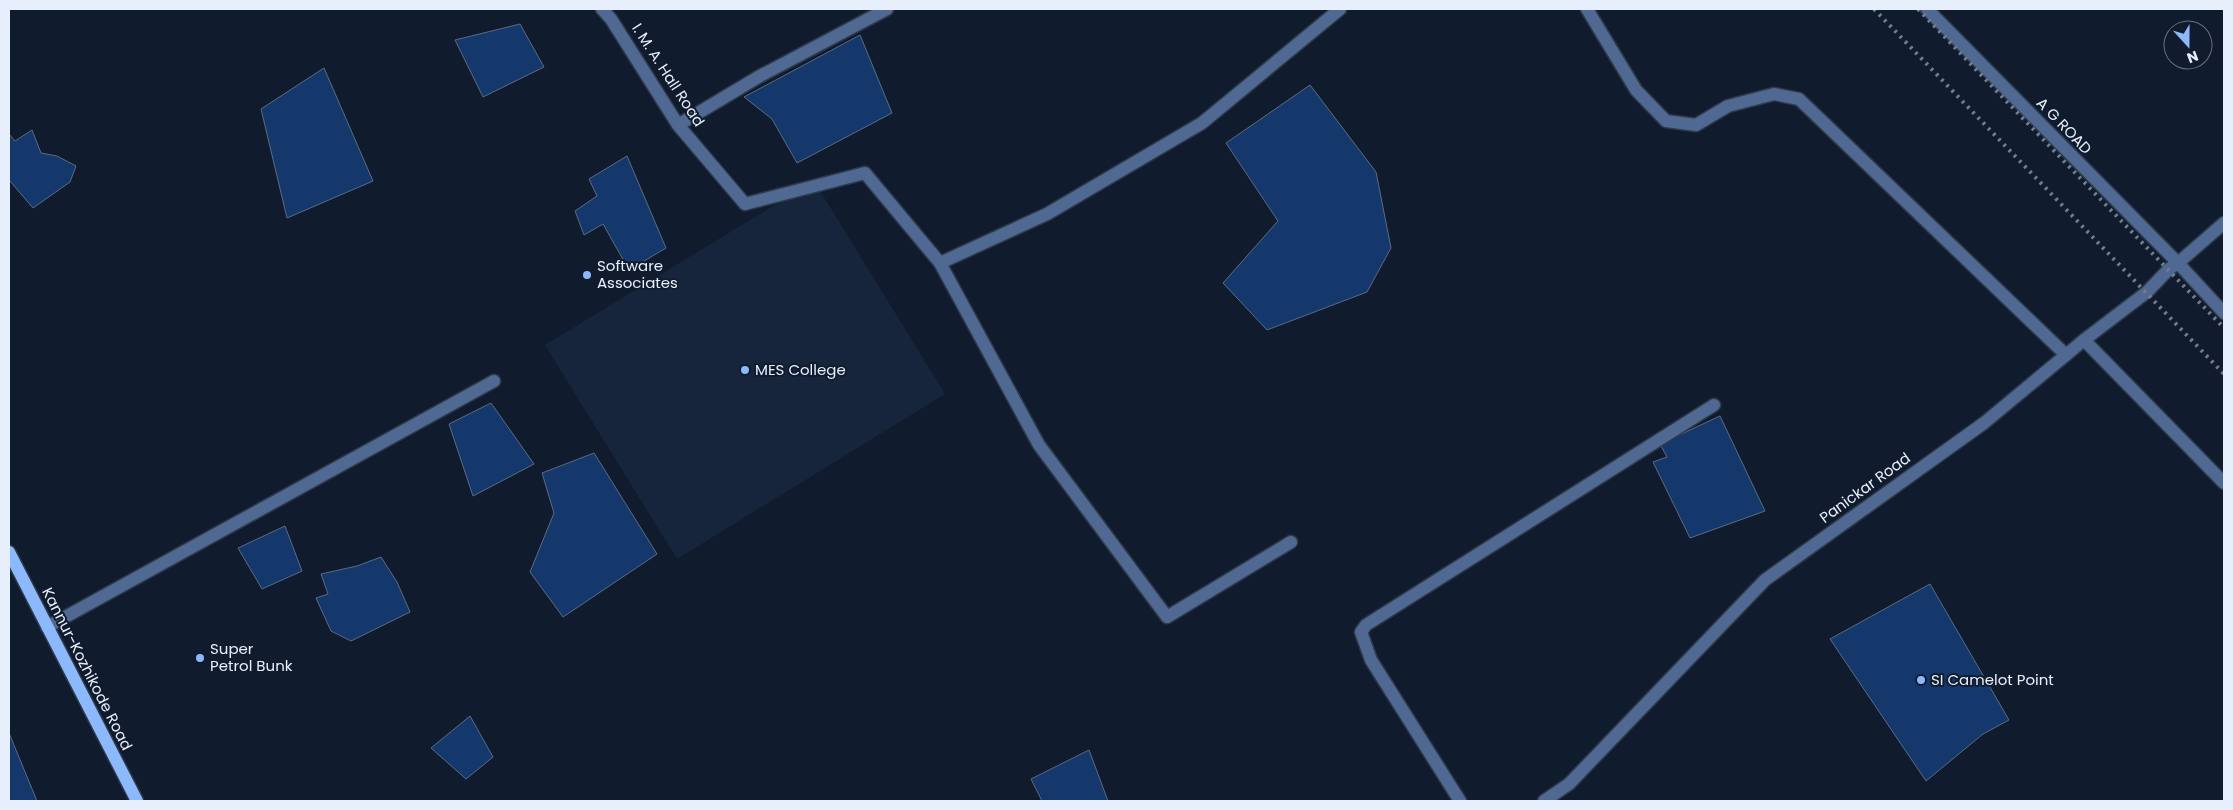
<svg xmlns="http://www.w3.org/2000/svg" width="2233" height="810" viewBox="0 0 2233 810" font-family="Poppins,sans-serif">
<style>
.built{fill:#16253c}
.building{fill:#15386c;stroke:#5c6b81}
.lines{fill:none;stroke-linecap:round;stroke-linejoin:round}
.minor-casing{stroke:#2e3a4b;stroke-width:15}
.primary-casing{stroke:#2e3a4b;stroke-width:15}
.minor{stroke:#4f6992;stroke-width:12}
.primary{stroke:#8cb8fc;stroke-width:12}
.rail{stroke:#737d8d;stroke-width:4;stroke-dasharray:2.5 5;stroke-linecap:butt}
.poi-dot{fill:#8db9fc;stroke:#101c2e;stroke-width:2}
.labels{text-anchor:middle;stroke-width:4;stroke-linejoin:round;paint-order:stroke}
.street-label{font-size:15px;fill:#e7effc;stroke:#101c2e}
.poi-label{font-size:15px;fill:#e7effc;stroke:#101c2e;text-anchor:start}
</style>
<rect width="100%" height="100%" fill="#101c2e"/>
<polygon class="built" points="814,181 945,394 677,559 545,345"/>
<g class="building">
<polygon points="520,24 544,67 483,97 455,40"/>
<polygon points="860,35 892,113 797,163 772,119 744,97"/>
<polygon points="324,68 373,181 287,218 261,109"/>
<polygon points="1310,85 1376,172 1391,248 1367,292 1267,330 1223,283 1278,221 1226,143"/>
<polygon points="32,130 41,153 57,156 76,166 70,182 33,208 9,180 9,134 15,141"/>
<polygon points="627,156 666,248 629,270 603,224 584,235 575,211 597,196 589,179"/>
<polygon points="491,403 534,464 473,496 449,424"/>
<polygon points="1720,416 1765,511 1690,538 1653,462 1667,457 1660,444"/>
<polygon points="594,453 657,554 563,617 530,572 554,513 542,473"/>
<polygon points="285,526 302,571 262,589 238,548"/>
<polygon points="381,557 397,582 410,612 351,641 331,631 316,598 328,594 321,574 357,566"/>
<polygon points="1930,584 2009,720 1983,734 1926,781 1830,639"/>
<polygon points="470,716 493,757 466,779 431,748"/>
<polygon points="9,733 37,801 9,801"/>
<polygon points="1089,750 1108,801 1042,801 1031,779"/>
</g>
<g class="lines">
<defs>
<g id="minor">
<polyline points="602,9 611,19 678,125 745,204 865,173 940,263 1039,445 1167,617 1291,542"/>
<polyline points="1587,9 1636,90 1666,121 1696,125 1728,106 1774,94 1799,99 2066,355"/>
<polyline points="1927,9 2178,263 2224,313"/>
<polyline points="678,125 760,76 887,9"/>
<polyline points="940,263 1047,214 1202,123 1340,9"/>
<polyline points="2084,340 2224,483"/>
<polyline points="47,627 494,381"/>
<polyline points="1460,801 1371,660 1361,632 1366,625 1714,405"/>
<polyline points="1544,801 1569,784 1765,580 1984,423 2084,340 2147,292 2169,269 2178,263 2224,223"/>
</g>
<polyline id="primary" points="9,552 137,801"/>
</defs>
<use href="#minor" class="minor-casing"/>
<use href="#primary" class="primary-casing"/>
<use href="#minor" class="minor"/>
<use href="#primary" class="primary"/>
<g class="rail">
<polyline points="1874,9 2224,374"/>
<polyline points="1918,9 2224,328"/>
</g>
</g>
<g class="poi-dot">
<circle cx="587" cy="275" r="5"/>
<circle cx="745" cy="370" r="5"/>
<circle cx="200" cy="658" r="5"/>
<circle cx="1921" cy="680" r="5"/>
</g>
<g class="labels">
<g class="street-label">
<text transform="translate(668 75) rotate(57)" y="5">I. M. A. Hall Road</text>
<text transform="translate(2064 126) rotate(46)" y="5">A G ROAD</text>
<text transform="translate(1865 488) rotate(-36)" y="5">Panickar Road</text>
<text transform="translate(87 669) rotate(63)" y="5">Kannur-Kozhikode Road</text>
</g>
<g class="poi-label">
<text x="597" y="271">Software<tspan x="597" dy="17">Associates</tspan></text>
<text x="755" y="375">MES College</text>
<text x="210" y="654">Super<tspan x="210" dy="17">Petrol Bunk</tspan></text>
<text x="1931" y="685">SI Camelot Point</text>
</g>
</g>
<rect width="2233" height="810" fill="none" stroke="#e7effc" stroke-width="20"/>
<g transform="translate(2188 45) rotate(159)"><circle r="24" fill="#101c2e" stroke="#667080"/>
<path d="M0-4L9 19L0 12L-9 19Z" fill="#8db9fc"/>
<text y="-8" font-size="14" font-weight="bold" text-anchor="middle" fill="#e7effc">N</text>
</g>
</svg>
